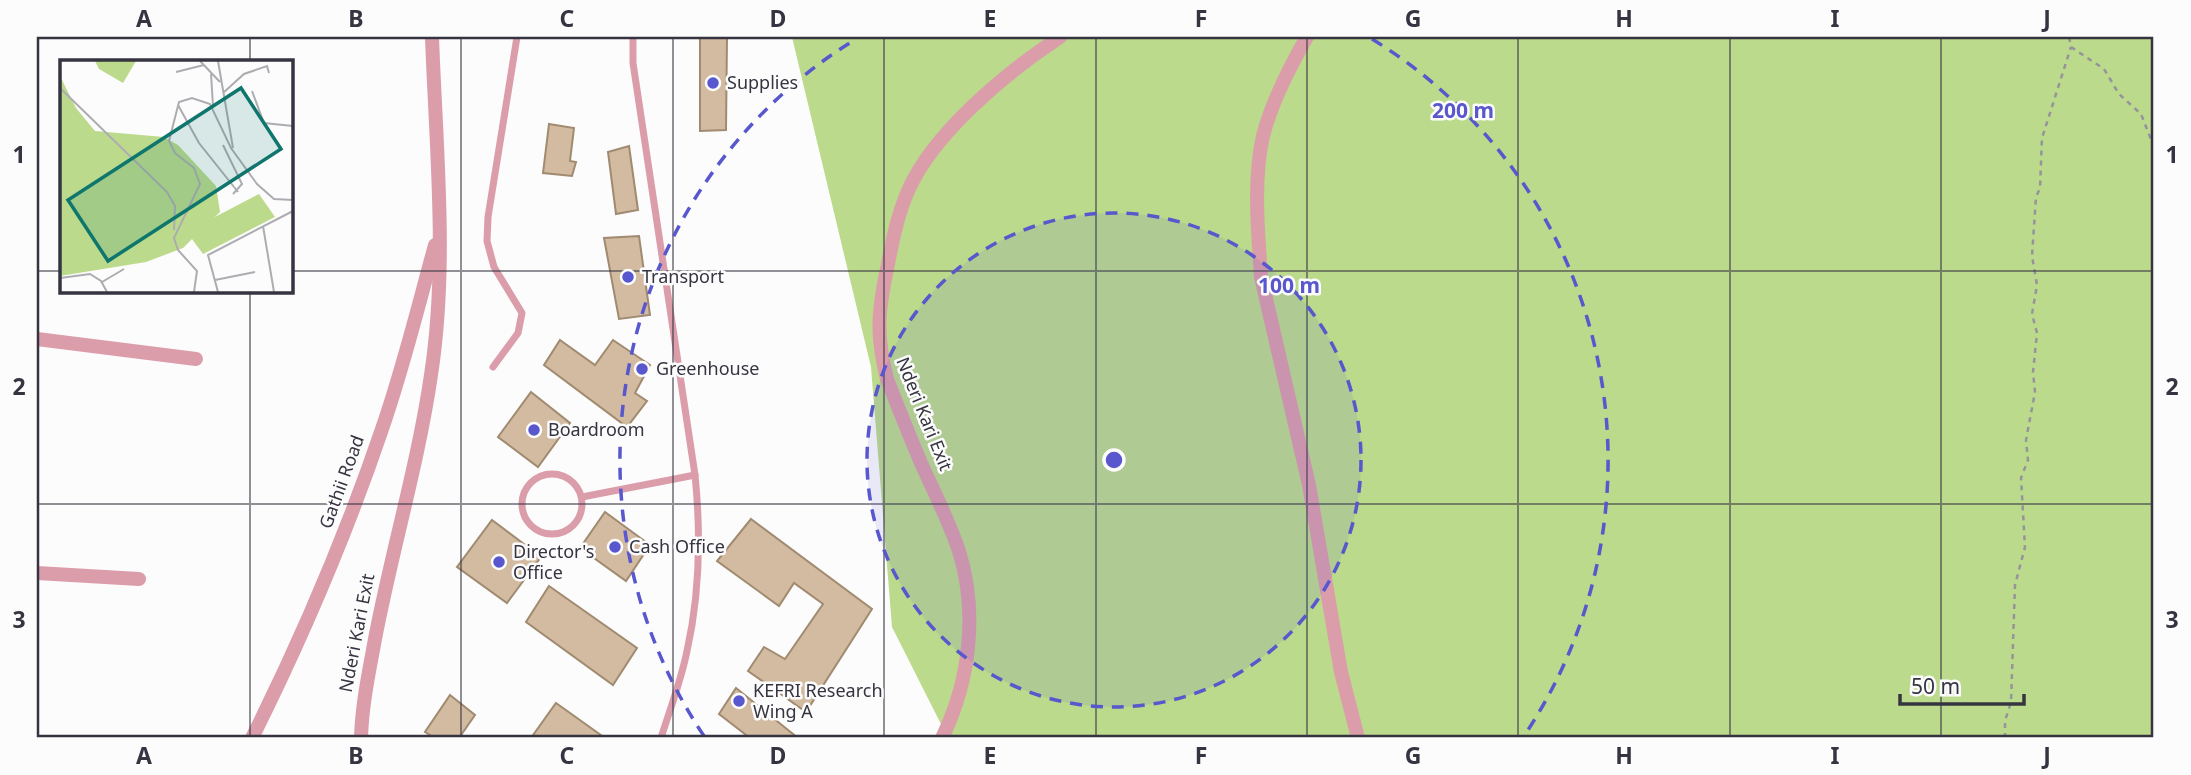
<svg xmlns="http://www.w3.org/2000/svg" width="2191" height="775" viewBox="0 0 2191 775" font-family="'Noto Sans',sans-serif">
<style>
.forest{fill:#bbda8b}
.building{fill:#d2bba0;stroke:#a08a70;stroke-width:2}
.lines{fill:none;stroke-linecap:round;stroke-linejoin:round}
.path{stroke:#95949a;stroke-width:2.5;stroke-dasharray:5 5;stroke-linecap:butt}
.service{stroke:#db9daa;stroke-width:7}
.minor{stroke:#db9daa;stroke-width:14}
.grid{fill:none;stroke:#363441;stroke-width:2;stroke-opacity:0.55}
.ring{fill:none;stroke:#5857ce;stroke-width:3.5;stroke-dasharray:12 9}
.poi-dot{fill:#5857ce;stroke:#fcfcfc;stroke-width:2.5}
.labels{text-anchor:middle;stroke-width:5;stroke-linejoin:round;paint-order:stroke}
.poi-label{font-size:18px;fill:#363441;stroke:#fcfcfc;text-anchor:start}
.street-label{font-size:18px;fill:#363441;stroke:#fcfcfc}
.inset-road{fill:none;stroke:#adacb1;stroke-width:2}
.view{fill:#0f766e;fill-opacity:0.15;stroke:#0f766e;stroke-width:3.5}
.inset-edge{fill:none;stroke:#363441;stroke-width:3.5}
.centre{fill:#5857ce;stroke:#fcfcfc;stroke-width:3.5}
.ring-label{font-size:21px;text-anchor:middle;font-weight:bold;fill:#5857ce;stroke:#fcfcfc;stroke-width:5;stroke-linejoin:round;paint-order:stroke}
.neatline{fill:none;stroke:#363441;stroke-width:2.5}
.grid-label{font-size:23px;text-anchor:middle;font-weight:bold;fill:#363441}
</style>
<rect width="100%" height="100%" fill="#fcfcfc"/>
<polygon class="forest" points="792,37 2154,37 2154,738 948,738 892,627 871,367"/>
<g class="building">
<polygon points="700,37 727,37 726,130 700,131"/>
<polygon points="549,124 574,128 570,161 576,162 572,176 543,173"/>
<polygon points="629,146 638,210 616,214 608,152"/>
<polygon points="639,236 650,315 619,319 604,238"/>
<polygon points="560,340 595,365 613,340 650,365 635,393 647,401 627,427 544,365"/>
<polygon points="531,392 570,423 538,467 498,437"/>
<polygon points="605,512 650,545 626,581 580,548"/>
<polygon points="751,519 872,609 806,712 748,671 764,647 785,659 823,604 794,583 779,606 717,561"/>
<polygon points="492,520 541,557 507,603 457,567"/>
<polygon points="549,586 637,648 613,685 526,622"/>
<polygon points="736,688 798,738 750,738 719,714"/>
<polygon points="450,695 475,715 459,738 435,738 425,732"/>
<polygon points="556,703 605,738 531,738"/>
</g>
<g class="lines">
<g class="path">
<polyline points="2069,37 2071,47 2104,69 2119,94 2141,114 2154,147"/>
<polyline points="2005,738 2005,721 2011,702 2015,585 2025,547 2021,478 2028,460 2026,440 2035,392 2033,372 2037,333 2032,314 2037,285 2032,256 2036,197 2040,188 2042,138 2071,47"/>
</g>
<g class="service">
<path d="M633,37V63L695,475C701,534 700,593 687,651C681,681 670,709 661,738"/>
<polyline points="493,367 518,333 522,313 494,267 487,241 488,217 517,37"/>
<circle cx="552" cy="504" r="30"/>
<polyline points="582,497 695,475"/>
</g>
<g class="minor">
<path d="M1307,37C1289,68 1272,101 1263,136C1253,180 1258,232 1261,277L1309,485L1341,672L1358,738"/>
<polyline points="37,339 196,359"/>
<polyline points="37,573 139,579"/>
<path d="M252,738C302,638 346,535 382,429C403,369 418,307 435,245"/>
<path d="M361,738C362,704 369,672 375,639C392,550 418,464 431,375C448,264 436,149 432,37"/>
<path d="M942,738C970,681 978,612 959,551C949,521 934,492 921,463C909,435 898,407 887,379C876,336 878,311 887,269C892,243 897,216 908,191C933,133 1007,72 1060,37"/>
</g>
</g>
<path class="grid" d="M250,37V61M461,37V738M673,37V738M884,37V738M1096,37V738M1307,37V738M1518,37V738M1730,37V738M1941,37V738M37,271H61M290,271H2154M250,290V738M37,504H2154"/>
<circle cx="1114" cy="460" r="247" fill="#5857ce" fill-opacity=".12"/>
<g class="ring">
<circle cx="1114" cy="460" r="247"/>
<path d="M704 736A494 494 0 0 1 856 39M1372 39A494 494 0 0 1 1524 736"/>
</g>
<g class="poi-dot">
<circle cx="713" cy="83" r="7"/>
<circle cx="628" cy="277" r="7"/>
<circle cx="642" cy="369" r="7"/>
<circle cx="534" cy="430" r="7"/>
<circle cx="615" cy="547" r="7"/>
<circle cx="499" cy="562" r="7"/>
<circle cx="739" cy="701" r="7"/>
</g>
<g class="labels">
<g class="poi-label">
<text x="727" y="89">Supplies</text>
<text x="642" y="283">Transport</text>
<text x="656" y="375">Greenhouse</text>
<text x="548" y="436">Boardroom</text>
<text x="629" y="553">Cash Office</text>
<text x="513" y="558">Director's<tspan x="513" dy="21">Office</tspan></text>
<text x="753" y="697">KEFRI Research<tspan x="753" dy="21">Wing A</tspan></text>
</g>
<g class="street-label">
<text transform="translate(924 414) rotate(68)" y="6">Nderi Kari Exit</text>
<text transform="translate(342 482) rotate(-70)" y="6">Gathii Road</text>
<text transform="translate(357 633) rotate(-79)" y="6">Nderi Kari Exit</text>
</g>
</g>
<g transform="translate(60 60)">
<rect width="233" height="233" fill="#fcfcfc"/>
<path d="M35,1H76L63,23L39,9ZM0,16L16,48L35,71L104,77L118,85L156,126L160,152L155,157L199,134L215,157L143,194L132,179L123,188L86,202L0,216Z" fill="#bbda8b"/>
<path class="inset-road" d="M140,1L160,22M158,1L173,88M116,12L144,5M151,14L153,46M0,28L107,132L115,146L114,170M192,31L204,63L233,66M163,33L184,14L207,6L209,13M118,45L139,83L178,132M163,85L182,124L173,134M203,166L214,232M0,218L30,214L41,221L47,232M155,220L195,212M42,222L64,209M134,232L137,211L118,190L114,178L140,124L134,108L115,93L109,81L119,42L132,38L150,44L171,88L197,124L214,139L233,140M158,232L148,195L233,151"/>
<path class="view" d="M181,28L221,89L48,201L8,140Z"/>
<rect width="233" height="233" class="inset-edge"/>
</g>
<circle cx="1114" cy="460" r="10" class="centre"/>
<g class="ring-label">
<text x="1463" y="118">200 m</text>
<text x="1289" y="293">100 m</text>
</g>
<rect width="2191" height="775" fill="none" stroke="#fcfcfc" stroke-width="77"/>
<path d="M1900 694v10h124v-10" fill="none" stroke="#363441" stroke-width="3.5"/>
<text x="1911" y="694" font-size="21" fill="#363441" stroke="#fcfcfc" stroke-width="5" paint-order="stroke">50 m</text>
<rect x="38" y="38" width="2114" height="698" class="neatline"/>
<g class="grid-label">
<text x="144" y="27">A</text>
<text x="356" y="27">B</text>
<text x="567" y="27">C</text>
<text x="778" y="27">D</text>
<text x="990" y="27">E</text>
<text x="1201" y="27">F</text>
<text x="1413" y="27">G</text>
<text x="1624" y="27">H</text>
<text x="1835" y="27">I</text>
<text x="2047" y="27">J</text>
<text x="19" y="163">1</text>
<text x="2172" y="163">1</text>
<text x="19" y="395">2</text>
<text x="2172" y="395">2</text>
<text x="19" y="628">3</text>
<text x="2172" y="628">3</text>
<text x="144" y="764">A</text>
<text x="356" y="764">B</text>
<text x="567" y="764">C</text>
<text x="778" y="764">D</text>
<text x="990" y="764">E</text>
<text x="1201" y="764">F</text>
<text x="1413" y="764">G</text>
<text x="1624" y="764">H</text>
<text x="1835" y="764">I</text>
<text x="2047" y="764">J</text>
</g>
</svg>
